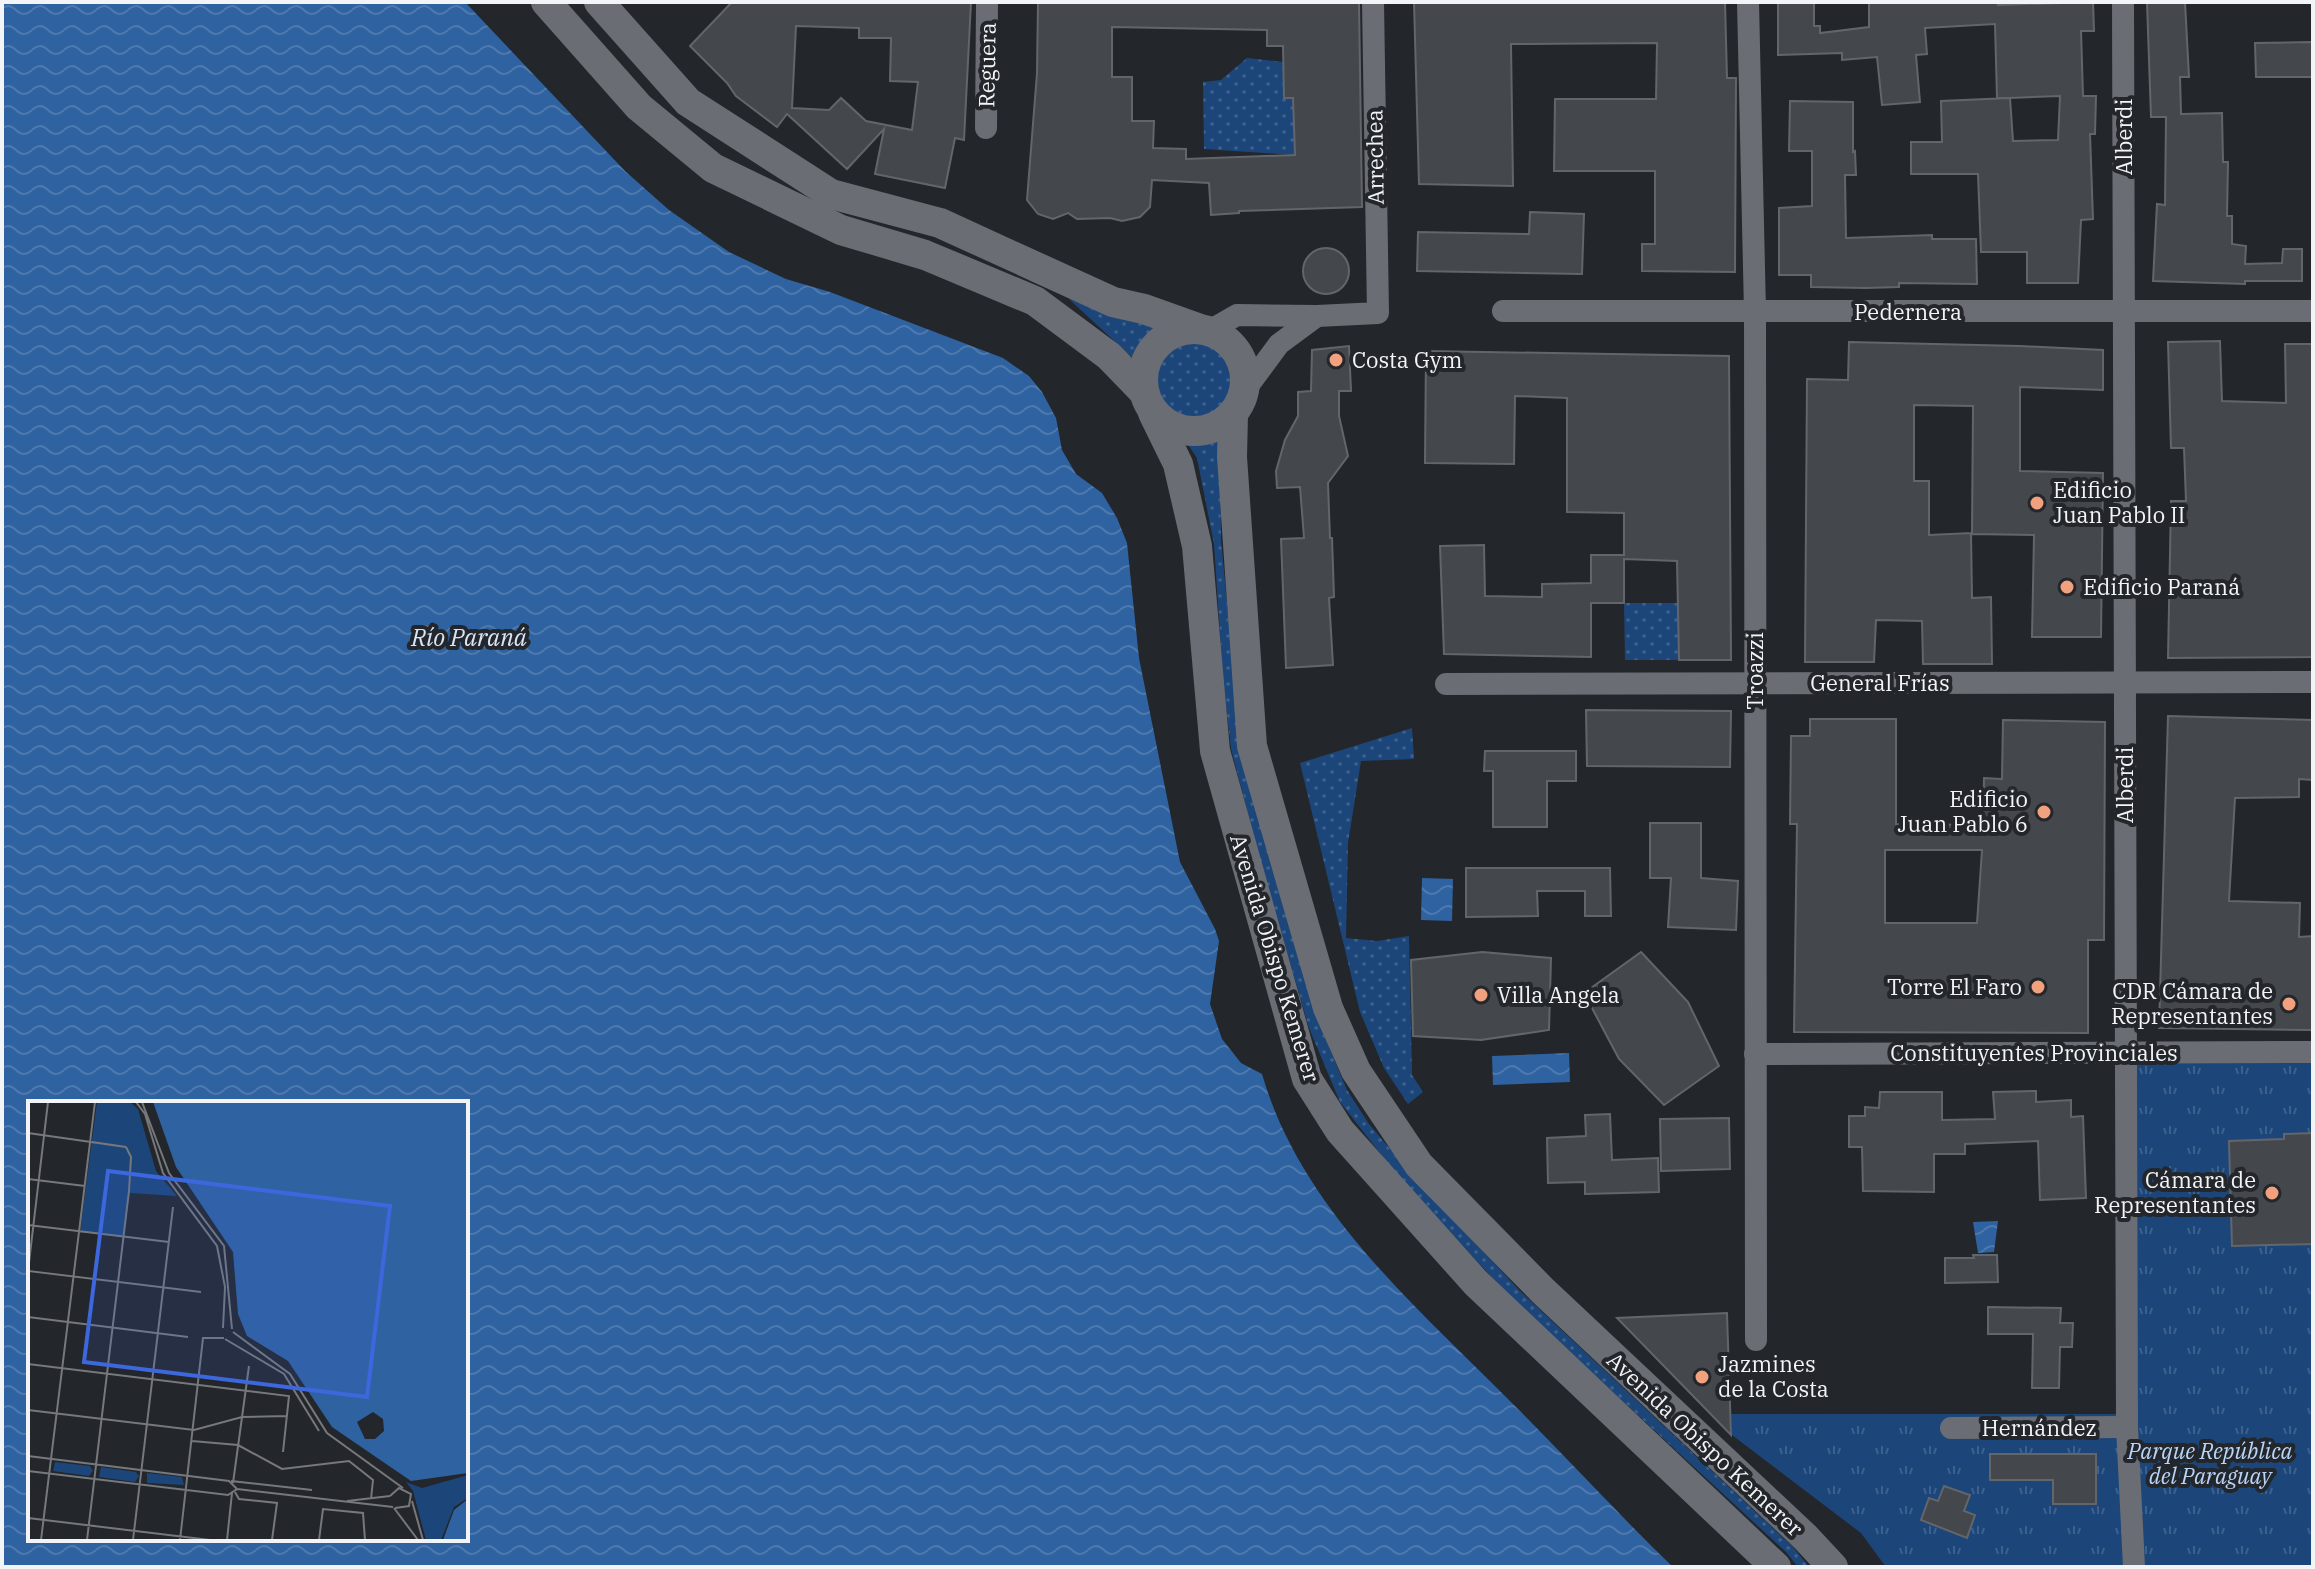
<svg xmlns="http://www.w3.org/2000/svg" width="2315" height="1569" viewBox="0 0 2315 1569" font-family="'IBM Plex Serif',serif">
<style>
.grass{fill:url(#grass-dots)}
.park{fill:url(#park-tufts)}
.water{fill:url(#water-waves);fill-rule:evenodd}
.building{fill:#44484d;stroke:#62666b;stroke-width:2;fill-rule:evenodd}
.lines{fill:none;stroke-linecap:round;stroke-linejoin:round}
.minor{stroke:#6a6d73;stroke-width:22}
.secondary{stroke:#6a6d73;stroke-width:30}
.poi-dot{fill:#f1a17d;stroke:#23262a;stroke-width:3}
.labels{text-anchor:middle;stroke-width:8;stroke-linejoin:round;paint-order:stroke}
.street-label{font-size:22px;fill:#f2f4f7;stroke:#23262a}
.poi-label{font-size:22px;fill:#f2f4f7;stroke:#23262a;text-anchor:start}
.park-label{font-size:22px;font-style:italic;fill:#b9d5f8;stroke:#23262a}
.water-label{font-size:24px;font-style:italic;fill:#d8e5f7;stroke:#23262a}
.inset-road{fill:none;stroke:#76787c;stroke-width:2}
.view{fill:#3d67dd;fill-opacity:0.15;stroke:#3d67dd;stroke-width:4}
.inset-edge{fill:none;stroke:#f2f4f7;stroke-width:4}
</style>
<defs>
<pattern id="grass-dots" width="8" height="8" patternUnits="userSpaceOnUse" patternTransform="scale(2)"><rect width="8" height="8" fill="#1c4679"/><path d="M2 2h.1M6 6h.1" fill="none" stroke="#3d618d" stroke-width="1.8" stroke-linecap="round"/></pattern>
<pattern id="park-tufts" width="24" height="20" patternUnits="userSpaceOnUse" patternTransform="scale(2)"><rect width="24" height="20" fill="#1c4679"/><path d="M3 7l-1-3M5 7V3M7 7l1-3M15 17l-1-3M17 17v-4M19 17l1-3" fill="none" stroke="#3d618d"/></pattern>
<pattern id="water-waves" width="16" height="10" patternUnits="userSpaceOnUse" patternTransform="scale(2)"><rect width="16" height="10" fill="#2f62a0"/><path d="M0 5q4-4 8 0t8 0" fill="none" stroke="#4e79ae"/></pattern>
</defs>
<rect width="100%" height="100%" fill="#23262a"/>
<g class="grass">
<polygon points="1247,58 1284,62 1284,98 1293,98 1295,155 1204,149 1203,82 1221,80"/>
<path d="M1069,299L1174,324C1153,329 1137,342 1139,364Z"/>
<circle cx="1193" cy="380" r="42"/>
<polygon points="1220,440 1221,540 1241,747 1318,1021 1347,1090 1369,1124 1401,1162 1519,1290 1793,1547 1809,1567 1798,1567 1786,1552 1509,1296 1394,1171 1340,1102 1309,1028 1261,863 1231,749 1223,680 1214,544 1197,458 1187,443"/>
<polygon points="1624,603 1678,603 1679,660 1625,660"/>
<polygon points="1412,728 1414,759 1361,761 1348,843 1346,938 1377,941 1409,936 1412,1075 1423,1092 1408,1104 1384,1068 1360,1012 1300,763"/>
</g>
<polygon class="park" points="2313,1053 2313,1567 1886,1567 1861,1533 1732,1435 1731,1414 2118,1414 2131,1054"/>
<g class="water">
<path d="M2,2H465L625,171L669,210L729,252L786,279L830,292L1003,358L1029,376L1042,392L1056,418L1062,450L1076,474L1102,493L1117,518L1127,543L1139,658L1180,862L1215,929L1219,941L1210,1004L1222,1039L1241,1063L1262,1074C1301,1210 1420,1310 1516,1407C1569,1460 1619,1515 1673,1567H2ZM30,1103H466V1539H30Z"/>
<polygon points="1422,878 1453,879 1452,921 1421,920"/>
<polygon points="1569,1053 1570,1082 1493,1085 1492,1056"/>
<polygon points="1998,1221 1994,1252 1978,1253 1973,1222"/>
</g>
<g class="building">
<path d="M732,2H971L964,140L955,138L945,188L875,174L884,129L847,169L787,114L777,127L736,96L727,83L690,46ZM796,26L859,28V38H891L890,81L918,82L912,130L866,121L841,98L829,110L792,108Z"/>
<path d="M1038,2H1359L1362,207L1239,211V213L1211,215L1209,183L1152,180L1150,207L1140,217L1122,221L1110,218L1077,219L1068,213L1053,219L1038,214L1027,200L1037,73ZM1112,27L1267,30V46H1283L1284,98H1293L1295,155L1186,159V149L1153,148L1154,121H1132V77H1112Z"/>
<polygon points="1414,2 1725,2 1727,78 1736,78 1735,272 1642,271 1642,244 1655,244 1655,171 1554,171 1555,99 1656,99 1657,43 1511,44 1513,186 1419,184"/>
<path d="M1778,2H1814V26H1820V33L1869,27V2H1998V5L2093,2L2094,31H2081L2083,96H2096L2095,134H2090L2093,219L2081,220L2078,283H2027V252H1981L1978,174H1911V142H1942L1941,101L2010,98H1997L1995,24L1925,28L1927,54L1916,55L1920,102L1882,105L1877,57L1842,60V53L1778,55ZM2060,96L2058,140L2013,141L2010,98Z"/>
<polygon points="2147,2 2185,2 2189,77 2180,77 2181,114 2222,113 2223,162 2228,162 2227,216 2232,216 2232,244 2246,246 2245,264 2282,263 2283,249 2302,249 2302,281 2245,281 2245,284 2153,281 2157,204 2165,205 2166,117 2151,117"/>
<polygon points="2313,42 2313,77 2256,77 2255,43"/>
<polygon points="1790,101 1853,102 1853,152 1855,151 1856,175 1845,175 1846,238 1932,235 1932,239 1976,239 1977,284 1899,283 1899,287 1866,288 1811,287 1811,275 1779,275 1779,208 1812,206 1812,151 1789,151"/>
<polygon points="1530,212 1584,214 1582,274 1417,271 1418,232 1529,234"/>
<circle cx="1326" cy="271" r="23"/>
<polygon points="2220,341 2222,401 2286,403 2285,344 2312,344 2313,657 2168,658 2171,501 2186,501 2184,448 2171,448 2168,342"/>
<polygon points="1849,342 2020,346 2103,350 2103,390 2020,387 2020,471 2103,473 2101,637 2032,637 2034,535 1972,534 1973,406 1914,405 1914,481 1929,481 1929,535 1971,533 1972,598 1991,597 1992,664 1923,664 1922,621 1876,620 1874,662 1805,662 1807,379 1848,380"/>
<polygon points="1349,346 1351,391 1339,391 1339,416 1348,456 1328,483 1330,538 1332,538 1334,597 1329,598 1333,665 1286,668 1281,539 1304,538 1300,487 1277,488 1276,471 1285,440 1298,416 1298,392 1311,391 1312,350"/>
<polygon points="1426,351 1729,356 1731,660 1679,660 1677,561 1624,559 1624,603 1591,603 1591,657 1444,654 1440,546 1484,545 1485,596 1542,597 1542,584 1591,583 1591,555 1624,555 1624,513 1567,512 1567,398 1515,396 1514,464 1425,463"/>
<polygon points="1586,710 1731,711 1730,767 1587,766"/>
<polygon points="2168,716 2313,720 2313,780 2299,779 2299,797 2235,798 2229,901 2300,903 2299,937 2313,936 2313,1030 2159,1028"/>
<path d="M1810,719H1896V824L1983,825L1984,778L2002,779L2003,720L2105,722L2104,940H2088V1033L1794,1032L1797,824H1790L1791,736H1810ZM1885,850H1982L1977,923H1885Z"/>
<polygon points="1485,751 1576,751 1576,781 1547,781 1547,827 1493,827 1493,771 1484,771"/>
<polygon points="1650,823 1701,823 1701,878 1738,881 1736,930 1668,927 1671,878 1650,878"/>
<polygon points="1466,868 1610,868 1611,916 1585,916 1585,891 1537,891 1538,916 1466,917"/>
<polygon points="1482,952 1551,958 1549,1030 1481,1040 1413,1036 1411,960"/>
<polygon points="1641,952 1688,1002 1719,1066 1664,1105 1619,1059 1584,993"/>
<polygon points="2036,1091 2036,1102 2071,1100 2071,1117 2083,1116 2086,1198 2040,1200 2038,1141 1965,1144 1965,1154 1934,1154 1934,1192 1863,1191 1862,1147 1849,1147 1849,1116 1865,1116 1865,1107 1879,1108 1880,1092 1942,1092 1942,1120 1995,1119 1993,1092"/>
<polygon points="1610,1114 1612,1160 1658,1158 1659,1192 1585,1194 1585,1182 1548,1183 1547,1138 1586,1136 1585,1115"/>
<polygon points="1729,1118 1730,1169 1661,1171 1660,1119"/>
<polygon points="2313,1133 2313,1244 2232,1246 2229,1141 2284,1139 2284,1134"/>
<polygon points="1973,1255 1997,1255 1998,1282 1945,1283 1945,1258 1974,1258"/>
<polygon points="1988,1307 2061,1308 2060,1323 2073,1323 2072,1347 2060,1347 2059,1388 2032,1388 2033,1334 1988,1334"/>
<polygon points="1727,1313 1731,1435 1617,1318"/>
<polygon points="1990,1454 2096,1454 2096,1504 2053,1504 2053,1480 1990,1480"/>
<polygon points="1944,1486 1970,1495 1964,1511 1975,1515 1967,1538 1921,1520 1929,1498 1938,1501"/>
</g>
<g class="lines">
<g class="minor">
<polyline points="1748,2 1755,312 1756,1340"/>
<polyline points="2123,2 2127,1427 2134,1567"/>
<polyline points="986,128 987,2"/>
<polyline points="1503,311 2313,311"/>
<polyline points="1209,331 1237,315 1317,316 1378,313 1373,2"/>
<polyline points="1245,390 1279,344 1317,316"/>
<polyline points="1446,684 2313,682"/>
<polyline points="1755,1054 2313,1052"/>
<polyline points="1951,1428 2127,1427"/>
</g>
<g class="secondary">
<polyline points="546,2 639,107 713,168 841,230 925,255 1035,301 1109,356 1143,391"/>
<polyline points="599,2 688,102 831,194 940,223 1113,302 1144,309 1200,329"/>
<circle cx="1194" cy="380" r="51"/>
<polyline points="1153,413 1178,464 1197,546 1215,751 1307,1079 1340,1131 1476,1283 1776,1567"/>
<polyline points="1233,415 1232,457 1252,746 1328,1008 1356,1071 1419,1165 1543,1291 1805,1537 1833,1567"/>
</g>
</g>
<g class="poi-dot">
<circle cx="1336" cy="360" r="8"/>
<circle cx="2037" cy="503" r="8"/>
<circle cx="2067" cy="587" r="8"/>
<circle cx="2044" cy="812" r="8"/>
<circle cx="2038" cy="987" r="8"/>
<circle cx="1481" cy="995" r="8"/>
<circle cx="2289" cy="1004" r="8"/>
<circle cx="2272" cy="1193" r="8"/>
<circle cx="1702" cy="1377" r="8"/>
</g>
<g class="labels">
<g class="street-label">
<text transform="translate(987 65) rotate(-89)" y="8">Reguera</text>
<text transform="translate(2124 137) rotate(-90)" y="8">Alberdi</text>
<text transform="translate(1375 157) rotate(-91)" y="8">Arrechea</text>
<text x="1908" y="320">Pedernera</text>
<text transform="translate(1755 671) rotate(-90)" y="8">Troazzi</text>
<text x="1880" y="691">General Frías</text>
<text transform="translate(2125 785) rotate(-90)" y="8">Alberdi</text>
<text transform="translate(1275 958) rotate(73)" y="8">Avenida Obispo Kemerer</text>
<text x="2034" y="1061">Constituyentes Provinciales</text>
<text x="2039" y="1436">Hernández</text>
<text transform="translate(1705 1444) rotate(43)" y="8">Avenida Obispo Kemerer</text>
</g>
<g class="poi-label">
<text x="1352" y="368">Costa Gym</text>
<text x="2053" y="498">Edificio<tspan x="2053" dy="25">Juan Pablo II</tspan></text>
<text x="2083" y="595">Edificio Paraná</text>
<text x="2028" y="807" text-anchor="end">Edificio<tspan x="2028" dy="25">Juan Pablo 6</tspan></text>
<text x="2022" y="995" text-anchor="end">Torre El Faro</text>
<text x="2273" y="999" text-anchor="end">CDR Cámara de<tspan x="2273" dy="25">Representantes</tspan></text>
<text x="1497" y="1003">Villa Angela</text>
<text x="2256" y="1188" text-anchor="end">Cámara de<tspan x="2256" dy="25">Representantes</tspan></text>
<text x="1718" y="1372">Jazmines<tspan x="1718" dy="25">de la Costa</tspan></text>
</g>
<g class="park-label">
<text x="2210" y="1459">Parque República<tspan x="2210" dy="25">del Paraguay</tspan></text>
</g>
<g class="water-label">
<text x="469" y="646">Río Paraná</text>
</g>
</g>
<g transform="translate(28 1101)">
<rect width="440" height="440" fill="#23262a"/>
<path d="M69,1H102L110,8L128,70L149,95L102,92L95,135L52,131ZM27,361L62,365L65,370L61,375L25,370ZM73,366L108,371L111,375L107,381L71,376ZM119,372L154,376L156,384L119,382ZM440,374V397L426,406L413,439H398L385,390L378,381L394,387Z" fill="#1c4679"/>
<path d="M125,1H440V372L383,380L304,326L260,260L219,235L210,213L205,151L148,66ZM345,311L355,318L356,330L347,338H337L329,321ZM440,398V439H415L426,409Z" fill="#2f62a0" fill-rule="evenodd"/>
<path class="inset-road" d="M20,1L0,170L173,191M108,1L117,13L135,72L189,145L197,186L195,227M114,1L141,72L196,145L204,228M0,32L98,46M64,41L98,46M0,78L57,85M0,124L141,141M0,216L160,236M205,231L262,273L299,332L375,387M197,238L256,273L291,330M0,263L261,295L255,351M0,309L166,329L214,316L259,315M164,340L210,344L254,368L321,360L345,379L343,398M0,355L201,380L209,388M0,370L200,394L209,388M203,380L284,389M205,382L221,265M209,388L365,406M207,391L211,398L249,402L244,439M362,395L371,387L383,393L381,405L367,407M319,400L362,395M384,400L395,439M366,407L390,439M0,417L182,439M13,439L67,1M59,439L101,90L103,56L98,46M105,439L145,106M152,439L175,237H196M199,439L204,392M291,439L295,408L335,412L337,439"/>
<path class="view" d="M80,70L362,105L339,296L56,261Z"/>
<rect width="440" height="440" class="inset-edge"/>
</g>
<rect width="2315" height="1569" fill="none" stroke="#f2f4f7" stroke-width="8"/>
</svg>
